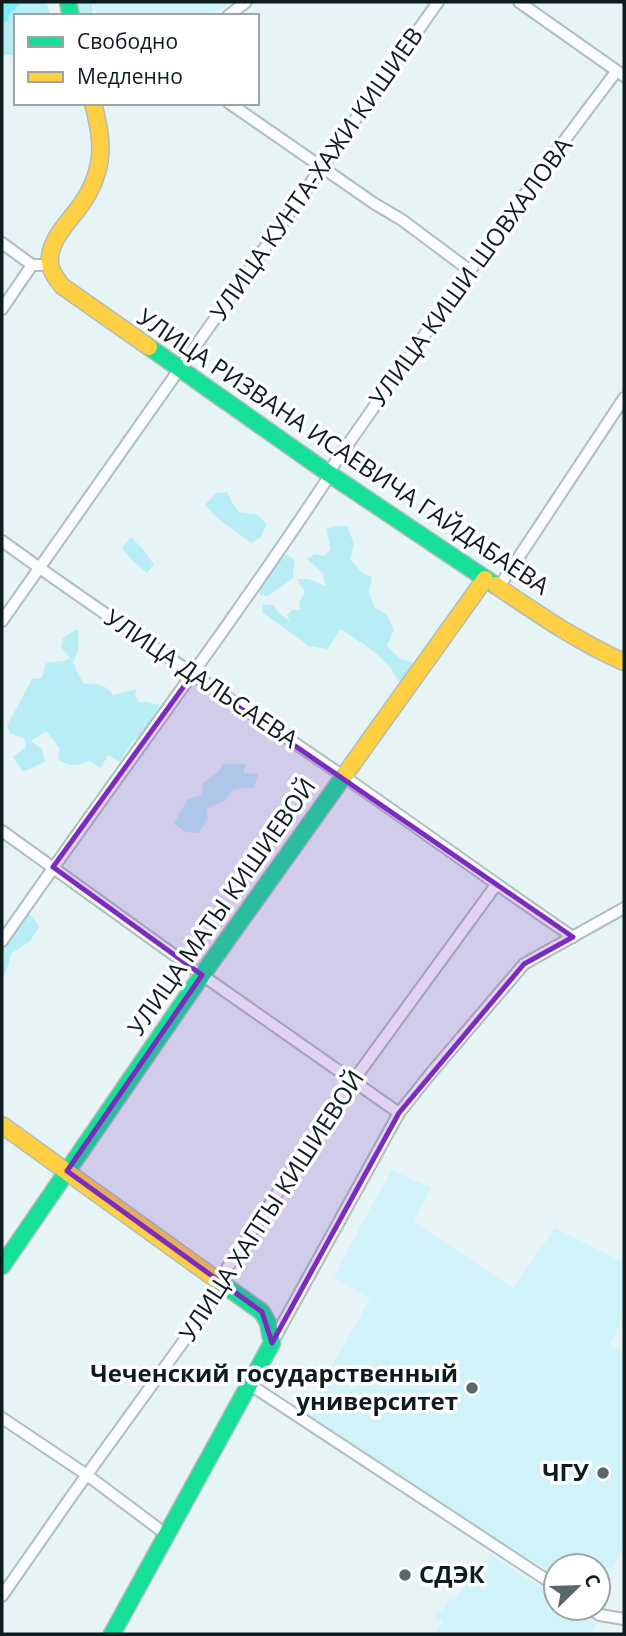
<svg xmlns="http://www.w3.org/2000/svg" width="626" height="1636" viewBox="0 0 626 1636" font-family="'Open Sans',sans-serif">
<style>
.built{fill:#cff3f9}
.green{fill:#b9edf5}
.water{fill:#7aecfb}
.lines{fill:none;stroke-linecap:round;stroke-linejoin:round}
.street-casing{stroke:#afbdbf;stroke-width:14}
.fast-casing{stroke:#afbdbf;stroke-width:19}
.slow-casing{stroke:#afbdbf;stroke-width:19}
.street{stroke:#fbfdfe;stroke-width:10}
.fast{stroke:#16e098;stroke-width:16}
.slow{stroke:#ffcf43;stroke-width:16}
.marked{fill:#7b2cbf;fill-opacity:0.2;stroke:#7b2cbf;stroke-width:5;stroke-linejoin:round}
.poi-dot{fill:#58686a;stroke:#fff;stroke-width:2.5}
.labels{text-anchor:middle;stroke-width:7;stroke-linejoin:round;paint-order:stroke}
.street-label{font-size:24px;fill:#0c1c1f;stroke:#fff}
.poi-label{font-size:24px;font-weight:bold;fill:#0c1c1f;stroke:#fff;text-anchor:end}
</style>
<rect width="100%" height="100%" fill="#e6f4f6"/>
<g class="built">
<polygon points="92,2 230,2 212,16 100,16"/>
<polygon points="392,1170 431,1188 414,1222 513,1288 555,1228 624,1263 624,1313 610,1346 624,1353 624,1546 598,1595 598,1566 556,1566 556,1576 304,1416 370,1299 334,1277 367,1214"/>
<polygon points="490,1554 556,1597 556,1608 572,1608 597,1624 591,1634 435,1634 443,1622 435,1616 444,1608 451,1598 455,1600 481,1560 485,1562"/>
</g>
<g class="green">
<polygon points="21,2 46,2 51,16 16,16 16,55 5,55 2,52 2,21 7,22 8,15"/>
<polygon points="77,2 95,2 92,7 93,16 80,16"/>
<polygon points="227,492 232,502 239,512 256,514 267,524 261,537 251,543 216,517 205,505 216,493"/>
<path d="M335,526H347L354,544L350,559L361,572L372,577L369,592L374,607L387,615L394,630L387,646L400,659L413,662L409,671L402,682L398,681C389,658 360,642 340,629L328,649L309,646L262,612L263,604L273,605L280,614L290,621L287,615L292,610H300L299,603L305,591L300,585L298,579H309L325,586L323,573L307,559L315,554L325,556L331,549L326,529Z"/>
<polygon points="131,537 142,548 154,565 147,573 133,561 122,548"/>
<path d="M287,554L294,560L293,578L268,596L260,595L259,590C264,581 269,568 277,562C281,559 284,558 287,554Z"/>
<path d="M77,629C79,642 80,650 73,662L78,674L84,684C97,683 105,684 113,695L137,689L135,696L139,702H148L159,705L156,716L146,734L133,741L120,762L108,755L101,768L89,761C76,767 69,767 58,759L60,749L46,731L31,741L42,749L45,762L23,772L13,757L26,747L24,738L11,734L7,726L32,679L42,678L46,663L64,661L70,658L61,647L63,638Z"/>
<polygon points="223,764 246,764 243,773 258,774 254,788 242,788 232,790 226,800 206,809 208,818 199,833 185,832 174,823 188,799 202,795 203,783 218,772"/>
<polygon points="24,914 32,916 39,927 30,941 12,953 5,974 2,977 2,944"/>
</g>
<polygon class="water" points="2,2 21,2 9,15 7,22 2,21"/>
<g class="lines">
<defs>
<g id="street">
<polyline points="519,2 624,76"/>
<polyline points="228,16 246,2"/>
<polyline points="229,103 375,204 402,220 469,270"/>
<polyline points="2,243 32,265"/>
<polyline points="2,309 32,265 50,265"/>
<path d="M328,473C422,338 516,203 616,72"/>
<path d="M2,541C114,622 229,698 343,776C420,829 495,884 573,937"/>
<polyline points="499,587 624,398"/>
<polyline points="2,621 438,2"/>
<polyline points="2,831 202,975 399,1113"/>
<path d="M2,941C110,785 225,634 330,475"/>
<polyline points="272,1343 399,1113 431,1073 524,964 624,908"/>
<polyline points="249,1384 556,1586"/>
<polyline points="2,1418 87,1475 167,1535"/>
<polyline points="2,1596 73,1494 217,1295 219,1280 353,1081 496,885"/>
<polyline points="589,1608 600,1615 624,1619"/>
</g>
<g id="fast">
<polyline points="68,2 71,16"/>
<polyline points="149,347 328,473 495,585"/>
<polyline points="2,1266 202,975 346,773"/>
<polyline points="112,1634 272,1343 268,1323 262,1312 217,1280"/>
</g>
<g id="slow">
<path d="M93,103C99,126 104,149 97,172C94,183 89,193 83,202C71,220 44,243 51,268C53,275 58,280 62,286L149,347"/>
<path d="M495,585C537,613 578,642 624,662"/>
<polyline points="346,773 485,579"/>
<polyline points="2,1125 217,1280"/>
</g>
</defs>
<use href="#street" class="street-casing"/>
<use href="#fast" class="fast-casing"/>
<use href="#slow" class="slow-casing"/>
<use href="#street" class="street"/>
<use href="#fast" class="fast"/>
<use href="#slow" class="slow"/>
</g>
<path class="marked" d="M192,675L573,937L524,964L399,1113L272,1343L262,1312L67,1171L202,975L53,867Z"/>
<g class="poi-dot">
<circle cx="472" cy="1388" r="7"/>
<circle cx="603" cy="1473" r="7"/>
<circle cx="405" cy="1575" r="7"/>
</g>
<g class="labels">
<g class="street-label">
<text transform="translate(317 174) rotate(-55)" y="8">УЛИЦА КУНТА-ХАЖИ КИШИЕВ</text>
<text transform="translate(471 272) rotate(-54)" y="8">УЛИЦА КИШИ ШОВХАЛОВА</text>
<text transform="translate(343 452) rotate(34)" y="8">УЛИЦА РИЗВАНА ИСАЕВИЧА ГАЙДАБАЕВА</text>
<text transform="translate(201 679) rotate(34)" y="8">УЛИЦА ДАЛЬСАЕВА</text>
<text transform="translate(222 907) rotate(-55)" y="8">УЛИЦА МАТЫ КИШИЕВОЙ</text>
<text transform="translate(272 1206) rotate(-57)" y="8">УЛИЦА ХАПТЫ КИШИЕВОЙ</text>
</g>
<g class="poi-label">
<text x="458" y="1382">Чеченский государственный<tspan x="458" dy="28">университет</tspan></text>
<text x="589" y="1481">ЧГУ</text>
<text x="419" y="1583" text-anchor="start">СДЭК</text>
</g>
</g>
<rect width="626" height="1636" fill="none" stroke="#0c1c1f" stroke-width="7"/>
<rect x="14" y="14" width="245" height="91" fill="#ffffff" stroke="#9ea4a5" stroke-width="2"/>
<rect x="28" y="37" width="35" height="10" fill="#16e098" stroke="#9ea4a5" stroke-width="2"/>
<text x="77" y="49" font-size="21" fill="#0c1c1f">Свободно</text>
<rect x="28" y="72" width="35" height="10" fill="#ffcf43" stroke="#9ea4a5" stroke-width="2"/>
<text x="77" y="84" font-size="21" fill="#0c1c1f">Медленно</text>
<g transform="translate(577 1587) rotate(67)"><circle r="33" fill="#ffffff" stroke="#9ea4a5" stroke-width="2"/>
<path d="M0-5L12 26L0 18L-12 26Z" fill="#58686a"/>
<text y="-10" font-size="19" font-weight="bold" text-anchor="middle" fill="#0c1c1f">С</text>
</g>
</svg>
